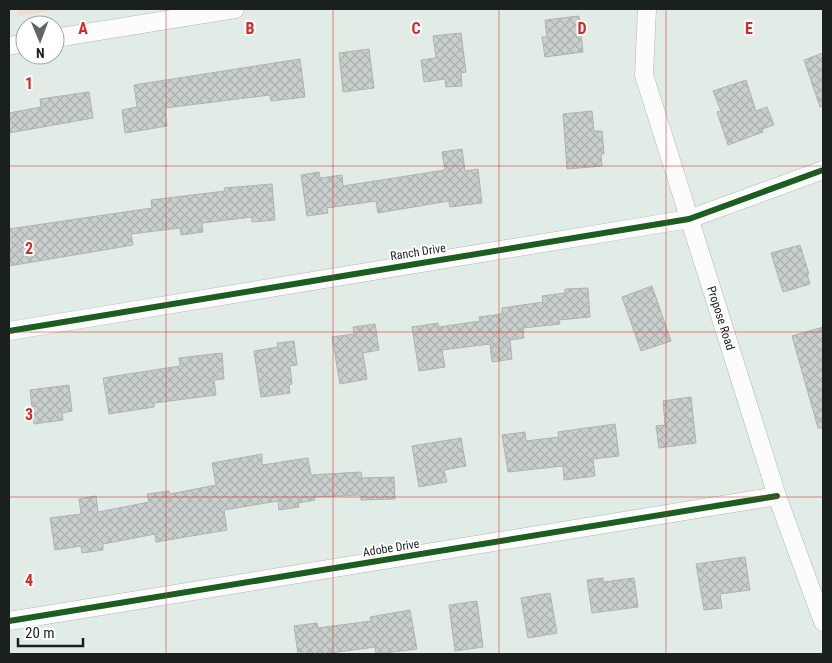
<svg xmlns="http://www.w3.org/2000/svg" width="832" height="663" viewBox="0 0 832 663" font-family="'Roboto Condensed',sans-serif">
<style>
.grass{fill:#f1dcd4}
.building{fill:url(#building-cross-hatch);stroke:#adb4b1}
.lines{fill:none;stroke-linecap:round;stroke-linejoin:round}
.street-casing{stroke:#b0b7b4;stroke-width:19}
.street{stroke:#fbfcfb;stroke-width:18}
.cycleway-casing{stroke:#fff;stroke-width:9}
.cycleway{stroke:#1b5e20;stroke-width:6}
.grid{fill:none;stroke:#d62828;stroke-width:1;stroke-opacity:0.55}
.labels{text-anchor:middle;stroke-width:4;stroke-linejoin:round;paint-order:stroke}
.street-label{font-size:12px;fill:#1a201d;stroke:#fff}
.grid-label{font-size:16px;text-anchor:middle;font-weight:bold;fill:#d62828;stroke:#fff;stroke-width:4;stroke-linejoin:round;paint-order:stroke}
</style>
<defs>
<pattern id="building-cross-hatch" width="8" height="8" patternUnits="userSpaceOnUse" patternTransform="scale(1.25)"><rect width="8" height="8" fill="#c9cfcc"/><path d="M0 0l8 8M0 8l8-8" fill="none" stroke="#acb1af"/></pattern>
</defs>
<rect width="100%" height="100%" fill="#e2ece7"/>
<polygon class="grass" points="17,9 64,9 19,16"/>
<g class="building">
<polygon points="579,16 583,52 545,57 542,37 547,37 545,20"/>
<polygon points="461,33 466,72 461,73 462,86 446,87 445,79 424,82 421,60 436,58 433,36"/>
<polygon points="369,49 374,88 343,92 339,53"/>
<polygon points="823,53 823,106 820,107 804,60"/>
<polygon points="300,59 305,97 271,101 270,95 165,108 167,126 125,133 122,110 137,107 134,85"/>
<polygon points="746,80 756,111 767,107 774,125 762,129 763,132 728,145 717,112 721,111 713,91"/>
<polygon points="89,92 93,118 9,133 9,113 41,107 40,99"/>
<polygon points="592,111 594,131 602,131 604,154 601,154 602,166 567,169 563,114"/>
<polygon points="462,149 465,171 478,169 482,203 450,207 449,201 378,213 376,201 327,208 328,213 307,216 301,175 319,172 320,178 342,175 343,186 445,170 442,152"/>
<polygon points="272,184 275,220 252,222 252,217 202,223 203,232 181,235 180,228 131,234 133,245 9,266 9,229 152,208 151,200 225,191 224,188"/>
<polygon points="800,245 809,274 807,274 810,284 783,292 771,253"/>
<polygon points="652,286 671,341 641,351 622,297"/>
<polygon points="588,288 590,317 559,320 560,324 523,328 524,338 510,340 512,359 492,362 490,344 442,350 445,367 419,371 412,327 438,323 439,327 480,321 479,317 502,314 502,308 543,302 542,296 565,293 565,289"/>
<polygon points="375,324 379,350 363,353 367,379 340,384 332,337 354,334 353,327"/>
<polygon points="823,327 823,428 818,428 792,336"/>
<polygon points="294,341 297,365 290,366 292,384 289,385 290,393 261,397 254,351 278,347 277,343"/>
<polygon points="222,353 224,379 214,380 216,395 154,403 154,407 109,414 103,378 180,366 179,358"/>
<polygon points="69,385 72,411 62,413 63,420 34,424 30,390"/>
<polygon points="691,397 696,443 659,448 656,426 665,425 663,401"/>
<polygon points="615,424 619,456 593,459 595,476 564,480 563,466 508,472 502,435 525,432 526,441 559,437 558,432"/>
<polygon points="461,438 466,466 444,470 447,482 419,487 412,446"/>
<polygon points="262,454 262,465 308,458 311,475 361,472 362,478 394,477 395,499 361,500 361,495 314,497 315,500 298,503 299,507 279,510 278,501 224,510 227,530 156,542 155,534 103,544 103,550 82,553 81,546 55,550 50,518 81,514 79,499 96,496 98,512 149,502 147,494 169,491 170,494 216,485 212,463"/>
<polygon points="745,557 750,590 720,594 722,608 704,610 696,564"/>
<polygon points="603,578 604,582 634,578 638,607 592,613 587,580"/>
<polygon points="550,593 557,633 528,638 521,598"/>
<polygon points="477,601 483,647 455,651 449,605"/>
<polygon points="410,610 417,649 376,654 375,647 323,654 298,654 294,626 317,623 318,628 371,621 370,617"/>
</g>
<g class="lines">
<defs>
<g id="street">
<path id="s1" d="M647,9L644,75L777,496L823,622"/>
<polyline points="55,38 235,9"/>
<polyline points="9,46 25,43"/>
<polyline points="9,331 689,219 823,170"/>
<polyline points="9,621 777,496"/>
</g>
</defs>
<use href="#street" class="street-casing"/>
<use href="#street" class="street"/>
<defs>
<g id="cycleway">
<polyline points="9,331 689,219 823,170"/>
<polyline points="9,621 777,496"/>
</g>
</defs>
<use href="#cycleway" class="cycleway-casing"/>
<use href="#cycleway" class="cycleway"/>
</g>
<path class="grid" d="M166,9V654M333,9V654M499,9V654M666,9V654M9,166H823M9,332H823M9,497H823"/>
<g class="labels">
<g class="street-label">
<text transform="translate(418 252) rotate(-9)" y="4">Ranch Drive</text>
<text dy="4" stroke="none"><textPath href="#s1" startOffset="321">Propose Road</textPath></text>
<text transform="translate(391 548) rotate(-9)" y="4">Adobe Drive</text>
</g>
</g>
<g class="grid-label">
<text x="83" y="34">A</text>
<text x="250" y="34">B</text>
<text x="416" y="34">C</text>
<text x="582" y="34">D</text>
<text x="749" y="34">E</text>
<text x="29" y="89">1</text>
<text x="29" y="254">2</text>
<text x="29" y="420">3</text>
<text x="29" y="586">4</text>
</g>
<rect width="832" height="663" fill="none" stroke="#1a201d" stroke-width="20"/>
<g transform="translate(40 40) rotate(179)"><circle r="24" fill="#ffffff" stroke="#a3a6a5"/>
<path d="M0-4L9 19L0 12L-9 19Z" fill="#606764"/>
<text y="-8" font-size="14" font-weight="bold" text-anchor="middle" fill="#1a201d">N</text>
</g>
<path d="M18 638v8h65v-8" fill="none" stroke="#1a201d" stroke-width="2.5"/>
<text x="25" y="638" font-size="15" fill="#1a201d" stroke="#ffffff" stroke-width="4" paint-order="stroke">20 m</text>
</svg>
